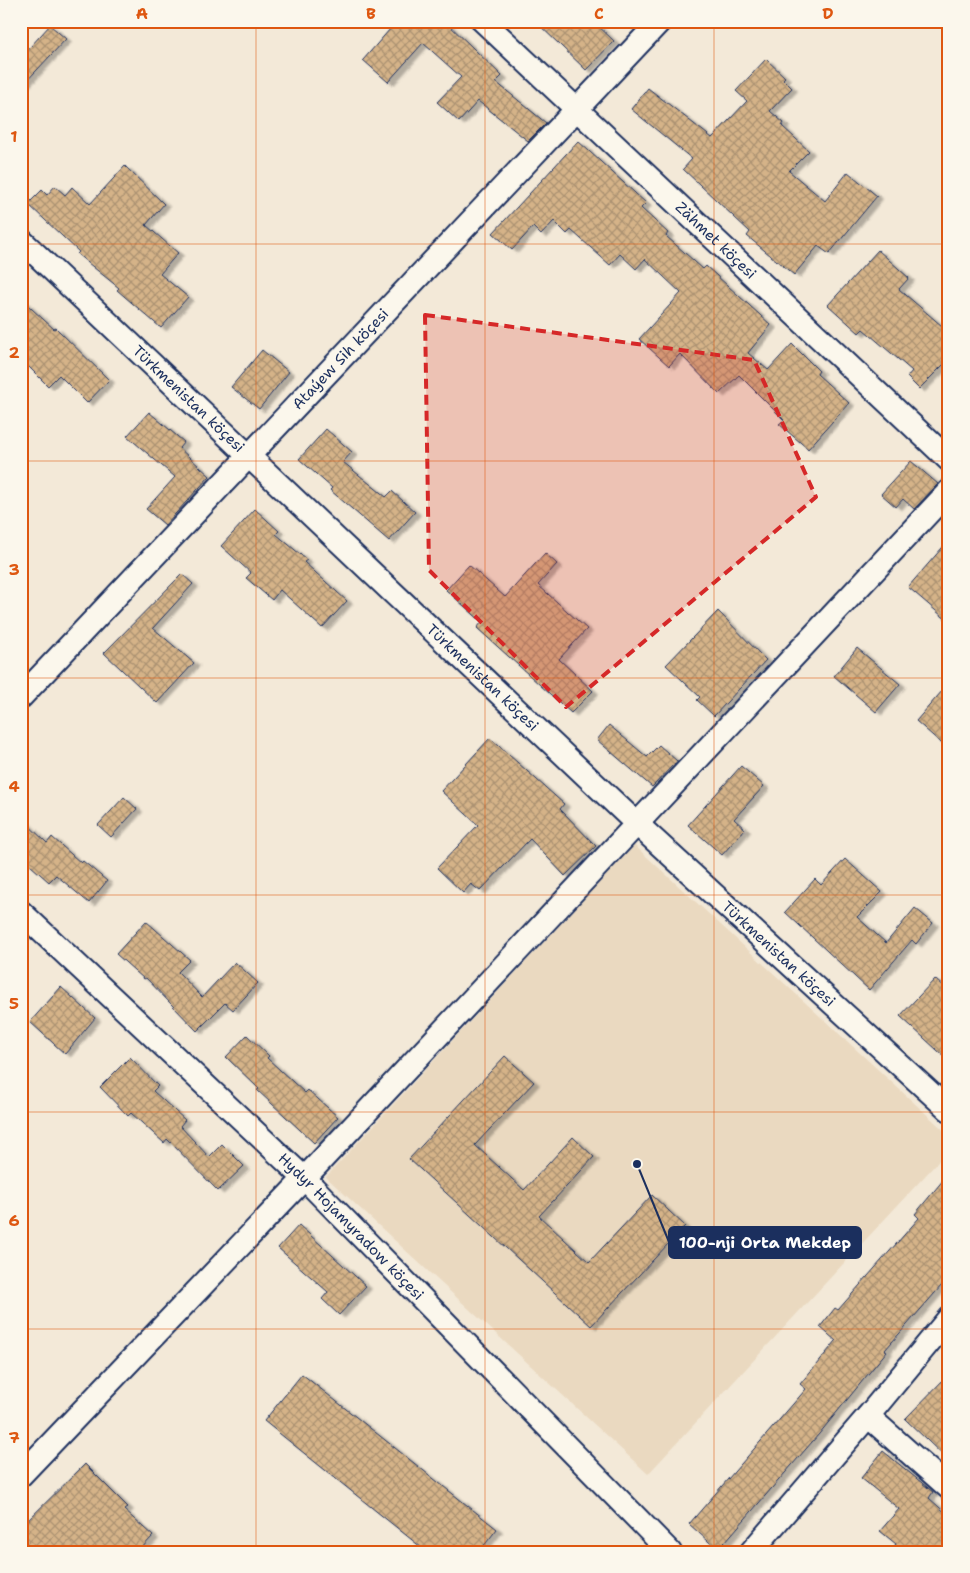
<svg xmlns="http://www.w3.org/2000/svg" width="970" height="1573" viewBox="0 0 970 1573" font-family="'Shantell Sans',sans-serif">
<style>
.built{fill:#ead9c0}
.building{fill:url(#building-cross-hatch);stroke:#1b2f5e;filter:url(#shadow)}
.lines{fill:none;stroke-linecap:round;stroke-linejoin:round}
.minor-casing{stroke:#1b2f5e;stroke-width:26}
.minor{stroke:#fbf7ec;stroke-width:22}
.marked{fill:#d62828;fill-opacity:0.2;stroke:#d62828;stroke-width:4;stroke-dasharray:10 6;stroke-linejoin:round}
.grid{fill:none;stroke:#de5710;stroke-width:1;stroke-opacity:0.55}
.labels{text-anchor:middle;stroke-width:4;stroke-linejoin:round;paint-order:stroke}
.street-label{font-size:15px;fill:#1b2f5e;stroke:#fbf7ec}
.leader{fill:none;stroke:#1b2f5e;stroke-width:2}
.callout-dot{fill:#1b2f5e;stroke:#fbf7ec;stroke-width:2}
.callout{fill:#1b2f5e;stroke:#1b2f5e;stroke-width:2}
.callout-label{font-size:16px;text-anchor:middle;font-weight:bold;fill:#fff}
.neatline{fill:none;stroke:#de5710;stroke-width:2}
.grid-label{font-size:16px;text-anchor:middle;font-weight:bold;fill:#de5710}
</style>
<defs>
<pattern id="building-cross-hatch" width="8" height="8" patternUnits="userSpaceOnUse" patternTransform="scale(1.25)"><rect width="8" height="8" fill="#d5b388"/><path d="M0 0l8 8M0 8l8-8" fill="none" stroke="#ac9272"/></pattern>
<filter id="shadow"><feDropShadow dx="5.5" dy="3" stdDeviation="1" flood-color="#0004"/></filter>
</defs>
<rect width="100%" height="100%" fill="#f3e9d8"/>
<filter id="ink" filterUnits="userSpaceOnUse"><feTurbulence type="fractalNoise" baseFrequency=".02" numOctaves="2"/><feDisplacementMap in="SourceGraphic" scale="10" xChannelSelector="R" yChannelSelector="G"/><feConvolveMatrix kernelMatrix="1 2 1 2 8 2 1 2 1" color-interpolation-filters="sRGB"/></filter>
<g filter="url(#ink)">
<polygon class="built" points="634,845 949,1135 949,1150 648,1474 326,1177"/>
<g class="building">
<polygon points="397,21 445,21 502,76 496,82 546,123 528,141 478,101 459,122 437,102 461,77 423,43 388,82 363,60"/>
<polygon points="535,21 593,21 614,41 586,70"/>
<polygon points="50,25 66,39 21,87 21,57"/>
<polygon points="766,59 785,77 783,79 792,88 770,111 784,123 782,126 809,151 789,171 825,201 848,172 877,196 829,254 818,246 794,275 747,236 750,232 683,169 692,159 631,109 648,88 712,138 747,101 736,91"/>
<polygon points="578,141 646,203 641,208 668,233 666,236 703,269 706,266 771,325 748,353 768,370 792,344 819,371 817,374 849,403 808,449 779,424 784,420 739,375 719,394 680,354 669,366 639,339 681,293 645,259 636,269 620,254 610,265 571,230 567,234 554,221 541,235 533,227 512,250 493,233"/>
<polygon points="125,166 164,204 146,225 178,253 160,274 188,297 161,328 117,290 119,288 77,254 79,252 28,204 42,190 47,195 55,186 65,195 72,187 90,204"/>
<polygon points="878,250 909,278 899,289 949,332 949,359 919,389 907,377 912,371 863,329 859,333 828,305"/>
<polygon points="21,299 54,329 56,328 109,380 87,403 59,375 48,386 21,359"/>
<polygon points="262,350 289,372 259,409 231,387"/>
<polygon points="149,412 184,442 179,448 210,476 165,525 146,509 175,477 127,436"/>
<polygon points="326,429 352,452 343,462 386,497 392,491 415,512 389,541 330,490 332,488 299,459"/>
<polygon points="911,461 938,484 914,509 903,499 896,507 881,494"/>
<polygon points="255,509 279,531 276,534 307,560 304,562 347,601 322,628 280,590 272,600 246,578 251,573 221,546"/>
<polygon points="949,540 949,622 908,587"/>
<polygon points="545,553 557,564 538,585 587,629 559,659 593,691 571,713 477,628 482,622 446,590 469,565 505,597"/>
<polygon points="182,574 193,584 153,628 194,663 157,703 104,653"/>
<polygon points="718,611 766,660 714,716 697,700 700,697 666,665"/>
<polygon points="857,648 900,684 876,712 834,676"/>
<polygon points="949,683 949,750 916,721"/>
<polygon points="609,725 647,757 659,745 677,761 652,787 597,740"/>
<polygon points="490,738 564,804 560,809 596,846 565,876 530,839 480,891 471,884 463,893 437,868 478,825 441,791"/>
<polygon points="741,766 764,786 734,819 745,829 722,855 688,825"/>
<polygon points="124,797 137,809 111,837 98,825"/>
<polygon points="21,818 47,843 52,837 81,863 83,861 107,881 89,903 56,875 49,882 21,857"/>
<polygon points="845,859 882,892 857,917 886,943 915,908 933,923 916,944 912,940 869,990 785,912 815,879 821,885"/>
<polygon points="146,921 190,960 178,972 202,997 235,962 258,983 233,1010 225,1003 197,1031 146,978 144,979 116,954"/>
<polygon points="935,979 949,992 949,1061 900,1016"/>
<polygon points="61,987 95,1018 65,1054 30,1022"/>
<polygon points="247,1035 269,1056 267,1058 305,1093 308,1090 338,1117 314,1143 257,1090 259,1089 226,1057"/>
<polygon points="505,1056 534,1082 475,1145 524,1190 573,1137 594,1157 539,1216 589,1262 652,1195 685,1226 591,1326 409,1159"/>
<polygon points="130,1057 158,1086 153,1091 185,1120 180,1126 209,1157 222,1144 244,1166 218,1191 167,1139 164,1143 131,1113 128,1116 100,1087"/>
<polygon points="949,1173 949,1277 885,1350 887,1351 819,1434 718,1550 689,1524 806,1389 800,1384 836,1341 820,1327 835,1308 838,1310 919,1218 915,1214"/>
<polygon points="299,1225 366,1286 339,1315 322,1299 328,1292 278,1248"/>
<polygon points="302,1374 497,1529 479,1552 427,1552 264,1421"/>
<polygon points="949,1374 949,1461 905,1419"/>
<polygon points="883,1451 933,1492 929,1498 949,1516 949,1552 890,1552 896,1544 880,1531 899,1509 861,1478"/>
<polygon points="85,1464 128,1507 124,1510 153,1536 138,1552 33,1552 21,1540 21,1527"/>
</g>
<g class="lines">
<defs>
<g id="minor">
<path id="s1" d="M483,21L949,460"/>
<path id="s2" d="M21,240L637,824L949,1110"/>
<path id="s3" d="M21,697L660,21"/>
<path id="s4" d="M21,912L304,1178L670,1552"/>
<polyline points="868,1416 949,1488"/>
<polyline points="21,1475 300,1183 949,491"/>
<polyline points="751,1552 868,1416 949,1318"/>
</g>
</defs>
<use href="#minor" class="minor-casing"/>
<use href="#minor" class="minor"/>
</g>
</g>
<path class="marked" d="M425,315L754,360L816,497L566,707L429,570Z"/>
<path class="grid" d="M256,21V1552M485,21V1552M714,21V1552M21,244H949M21,461H949M21,678H949M21,895H949M21,1112H949M21,1329H949"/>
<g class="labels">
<g class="street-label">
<text dy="5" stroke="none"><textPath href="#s1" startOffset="320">Zähmet köçesi</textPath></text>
<text dy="5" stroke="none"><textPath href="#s3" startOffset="465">Ataýew Sih köçesi</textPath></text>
<text dy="5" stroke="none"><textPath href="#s2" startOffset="231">Türkmenistan köçesi</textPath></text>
<text dy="5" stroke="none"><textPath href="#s2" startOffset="636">Türkmenistan köçesi</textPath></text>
<text dy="5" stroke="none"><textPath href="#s2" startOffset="1041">Türkmenistan köçesi</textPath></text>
<text dy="5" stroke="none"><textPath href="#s4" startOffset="456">Hydyr Hojamyradow köçesi</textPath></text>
</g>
</g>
<path class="leader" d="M637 1164L669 1242"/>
<circle class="callout-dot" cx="637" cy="1164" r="5"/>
<rect class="callout" x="669" y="1227" width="192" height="31" rx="5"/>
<g class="callout-label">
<text x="765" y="1248">100-nji Orta Mekdep</text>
</g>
<rect width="970" height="1573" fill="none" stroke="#fbf7ec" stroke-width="55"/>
<rect x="28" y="28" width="914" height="1518" class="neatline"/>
<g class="grid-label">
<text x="142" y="19">A</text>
<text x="371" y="19">B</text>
<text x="599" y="19">C</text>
<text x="828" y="19">D</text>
<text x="14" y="142">1</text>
<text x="14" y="358">2</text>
<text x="14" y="575">3</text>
<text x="14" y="792">4</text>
<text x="14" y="1009">5</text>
<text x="14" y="1226">6</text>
<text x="14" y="1443">7</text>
</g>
</svg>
